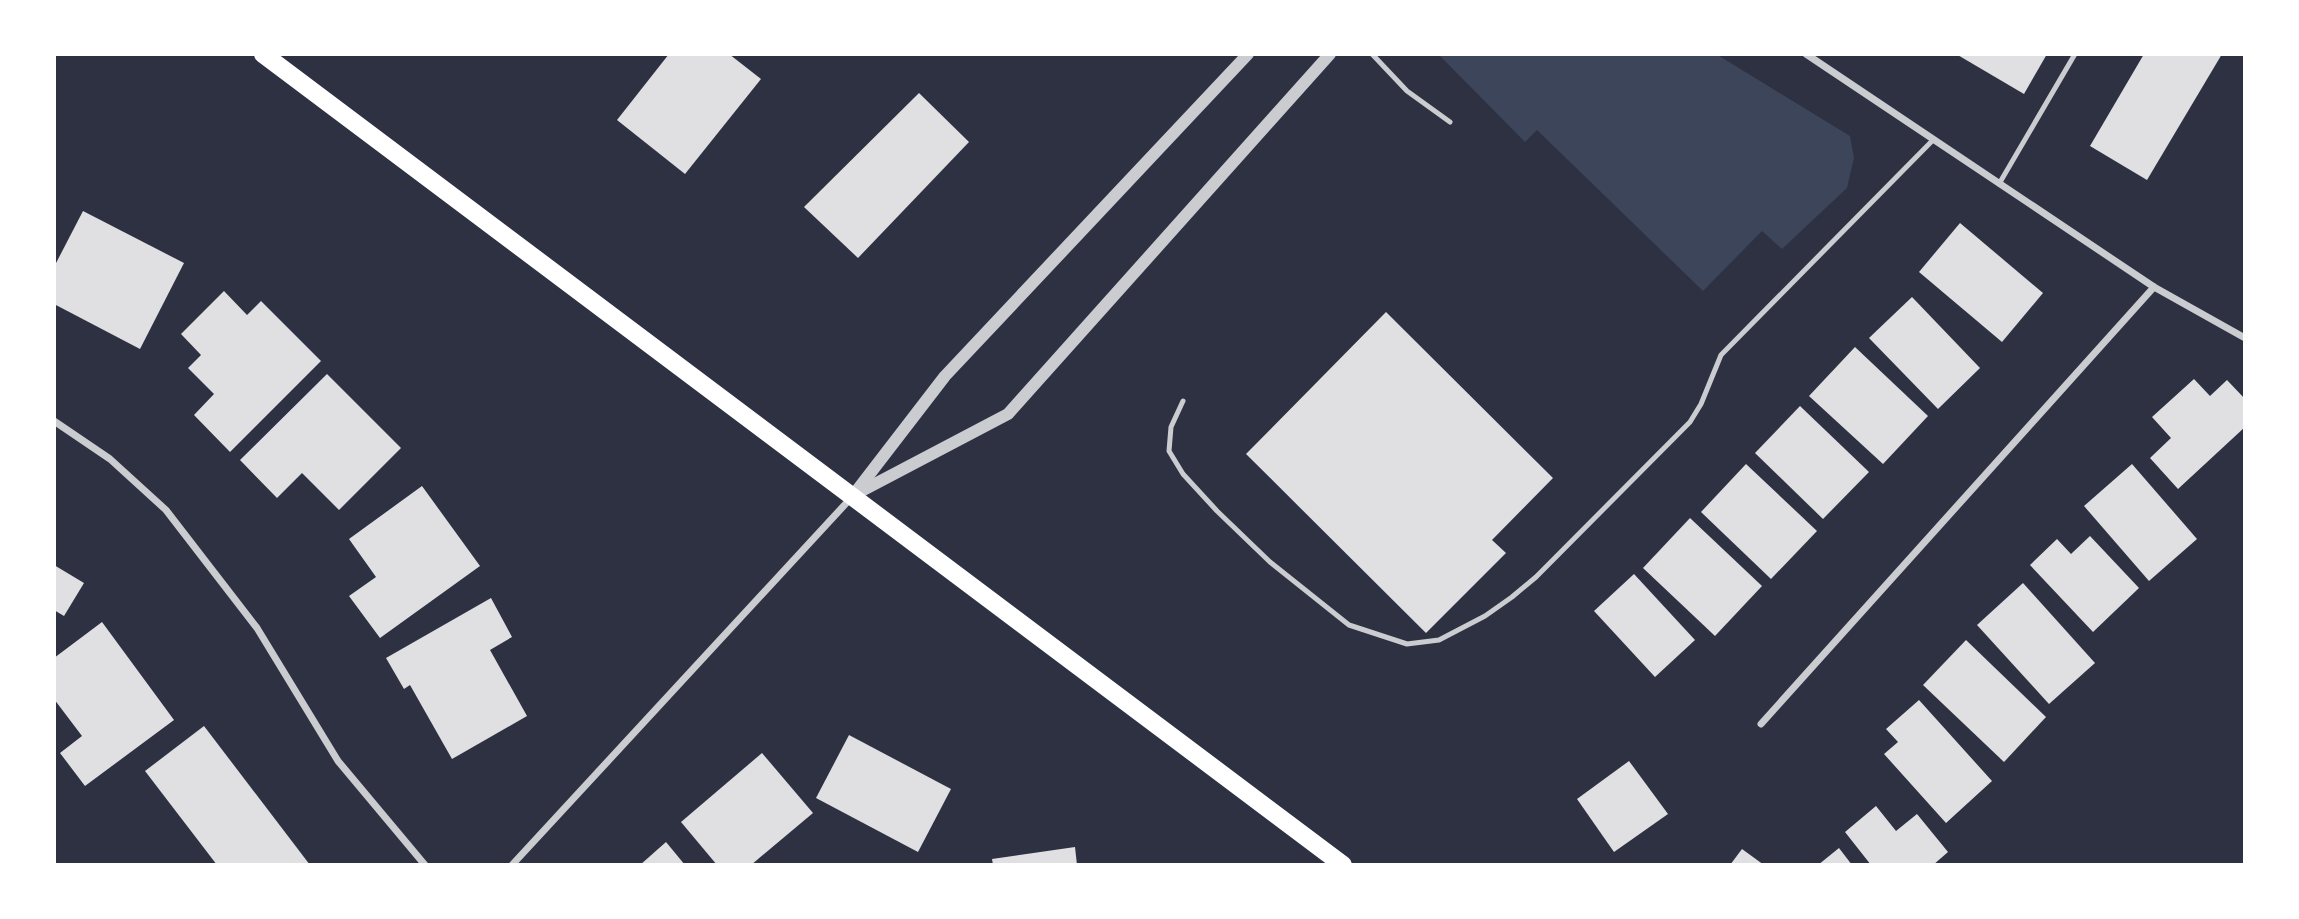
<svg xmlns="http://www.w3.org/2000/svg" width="2299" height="919" viewBox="0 0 2299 919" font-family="'IBM Plex Serif',serif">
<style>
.green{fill:#3c4559}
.building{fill:#e0e0e3}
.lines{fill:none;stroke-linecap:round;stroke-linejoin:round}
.service{stroke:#caccd0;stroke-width:5}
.minor{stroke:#caccd0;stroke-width:7}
.tertiary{stroke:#caccd0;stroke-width:12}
.primary{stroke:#fff;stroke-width:18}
</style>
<rect width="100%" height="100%" fill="#2d3142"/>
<polygon class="green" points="1438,54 1716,54 1850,136 1854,158 1847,188 1782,249 1762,231 1703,291 1537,130 1525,142"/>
<g class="building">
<polygon points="669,54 729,54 761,79 685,174 617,120"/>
<polygon points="1956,54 2047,54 2024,94"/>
<polygon points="2144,54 2222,54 2147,180 2090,146"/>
<polygon points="919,93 969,142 858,258 804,207"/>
<polygon points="83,211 184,263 140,349 54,304 54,267"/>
<polygon points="1960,223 2043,293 2002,342 1919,272"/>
<polygon points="224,291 247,315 261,301 321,361 230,452 194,415 214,394 188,368 201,355 181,334"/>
<polygon points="1912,297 1980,368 1938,409 1869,338"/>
<polygon points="1386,312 1553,478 1492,540 1506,553 1426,633 1246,454"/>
<polygon points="1855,347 1928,416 1883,464 1809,396"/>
<polygon points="327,374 401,448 339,510 302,473 277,498 240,460"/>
<polygon points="2194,379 2210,396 2227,380 2245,399 2245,427 2178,489 2150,458 2171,438 2152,417"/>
<polygon points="1800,406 1869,472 1823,519 1755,453"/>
<polygon points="1746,464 1817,531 1771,579 1701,512"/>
<polygon points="2132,464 2197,539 2149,581 2084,506"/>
<polygon points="422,486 480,566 380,638 349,596 376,577 349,539"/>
<polygon points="1690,518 1762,586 1715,636 1643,568"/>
<polygon points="2090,536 2139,588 2093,632 2030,565 2057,539 2071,554"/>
<polygon points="54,565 84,583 64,616 54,610"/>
<polygon points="1634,574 1695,640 1655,677 1594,611"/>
<polygon points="2023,583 2095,663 2049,704 1977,625"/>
<polygon points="491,598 512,637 490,650 527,716 452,759 410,685 404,689 386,658"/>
<polygon points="102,622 174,720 85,786 60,753 82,736 54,699 54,658"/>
<polygon points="1966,640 2046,717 2004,762 1923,685"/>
<polygon points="1919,700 1992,781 1946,823 1884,754 1898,742 1886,729"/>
<polygon points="204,726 310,865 217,865 145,771"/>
<polygon points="849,735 951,789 918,852 816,798"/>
<polygon points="762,753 813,813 751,865 717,865 681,822"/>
<polygon points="1629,761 1668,814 1614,852 1577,799"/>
<polygon points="1876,806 1896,831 1917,814 1948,852 1933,865 1871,865 1845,832"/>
<polygon points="666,842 685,865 640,865"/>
<polygon points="1075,847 1077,865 993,865 992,859"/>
<polygon points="1839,848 1852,865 1818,865"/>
<polygon points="1742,849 1764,865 1730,865"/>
</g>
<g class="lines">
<g class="service">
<polyline points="1372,54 1407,91 1450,122"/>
<polyline points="1999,184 2075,54"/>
<polyline points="1183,401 1171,427 1169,451 1183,474 1217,511 1270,562 1349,625 1407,644 1439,640 1485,616 1512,597 1536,577 1690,422 1701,404 1721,355 1933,140"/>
</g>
<g class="minor">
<polyline points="1806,54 2154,287 2245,338"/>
<polyline points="54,421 110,459 166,510 257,628 338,761 425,865"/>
<polyline points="1761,724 2154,287"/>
<polyline points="512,865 851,498"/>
</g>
<g class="tertiary">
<polyline points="855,493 945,376 1248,54"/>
<polyline points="852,496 1008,414 1330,54"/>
</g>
<polyline class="primary" points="263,54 1343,865"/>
</g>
<rect width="2299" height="919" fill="none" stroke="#ffffff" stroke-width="112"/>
</svg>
